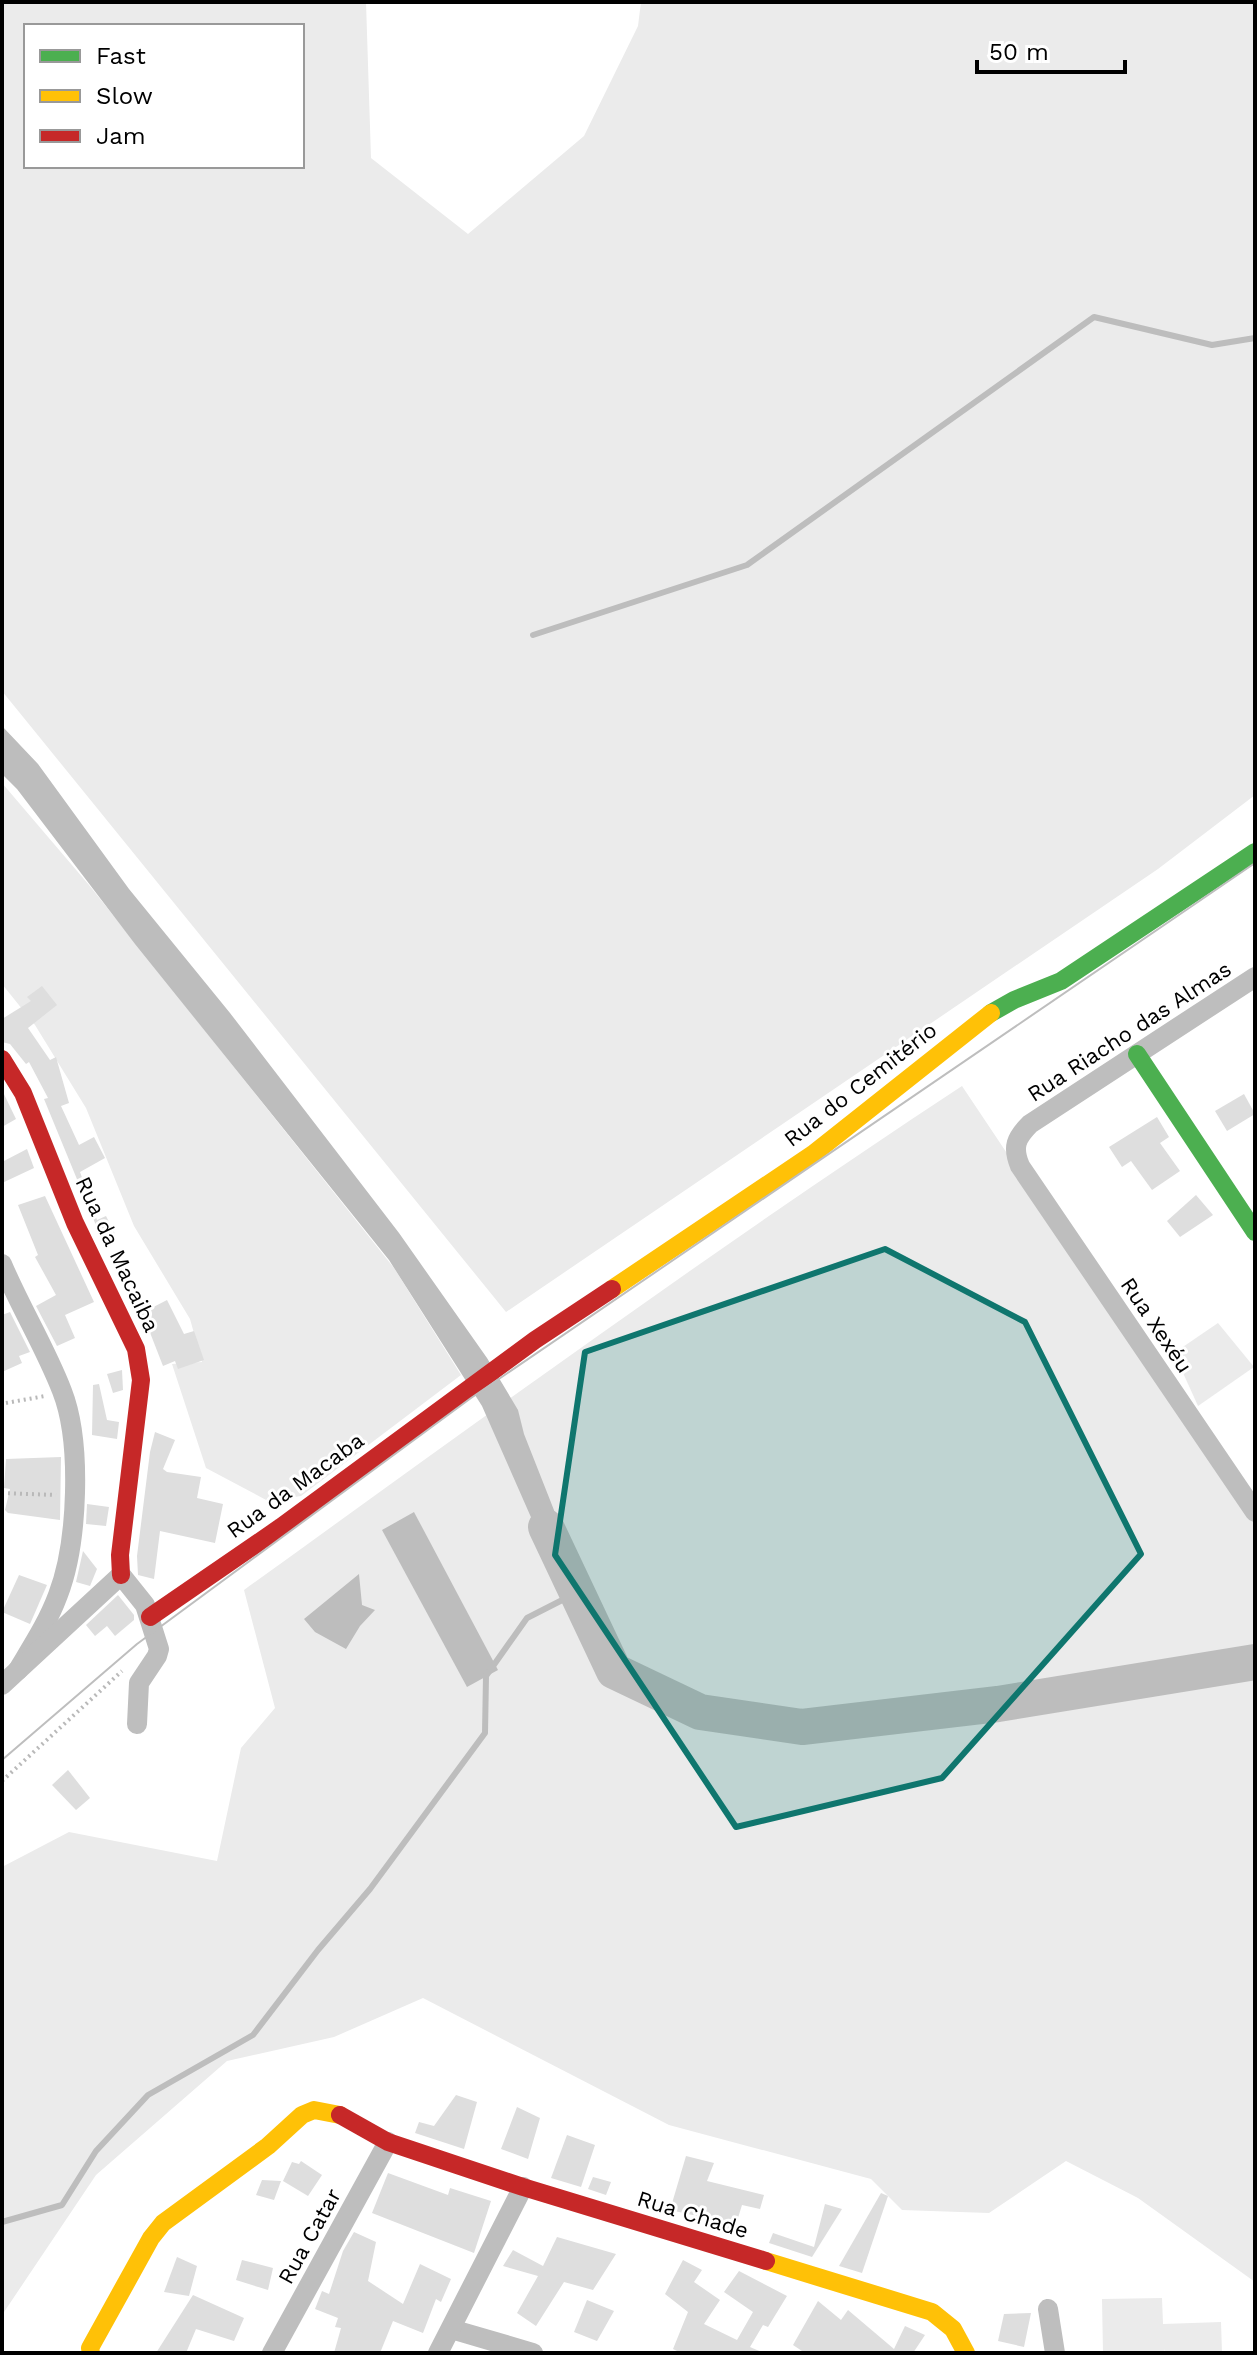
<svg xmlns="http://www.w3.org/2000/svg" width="1257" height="2355" viewBox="0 0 1257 2355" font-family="'Work Sans',sans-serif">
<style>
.green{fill:#ebebeb;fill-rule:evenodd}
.water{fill:#bdbdbd}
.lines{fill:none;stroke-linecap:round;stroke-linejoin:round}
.stream{stroke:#bdbdbd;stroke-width:6}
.river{stroke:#bdbdbd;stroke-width:36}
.building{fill:#dedede}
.path{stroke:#b9b9b9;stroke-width:4;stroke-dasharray:2 4;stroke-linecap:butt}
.street{stroke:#bebebe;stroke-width:20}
.fast{stroke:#4caf50;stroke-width:18}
.slow{stroke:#ffc107;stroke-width:18}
.jam{stroke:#c62828;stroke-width:18}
.tram{stroke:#bebebe;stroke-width:2}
.marked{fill:#0f766e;fill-opacity:0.2;stroke:#0f766e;stroke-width:6;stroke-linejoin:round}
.labels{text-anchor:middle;stroke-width:6;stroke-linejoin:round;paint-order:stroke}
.street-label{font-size:22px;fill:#000;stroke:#fff}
</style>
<rect width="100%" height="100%" fill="#fff"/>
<g class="green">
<path d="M2,2H366L371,158L468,234L584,136L638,26L641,2H1255V795L1158,869L506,1312L2,691ZM302,26V166H26V26Z"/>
<polygon points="2,783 89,885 394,1268 461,1375 301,1496 268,1501 206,1468 172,1364 202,1362 190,1319 134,1226 86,1108 35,1025 2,984"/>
<path d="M962,1086L1255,1524V2282L1138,2198L1066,2161L989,2213L902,2210L871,2179L669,2125L423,1998L334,2037L227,2061L96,2175L2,2315V1867L69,1832L217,1861L241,1748L275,1708L244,1590C481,1419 717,1247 962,1086Z"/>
<polygon points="1218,1323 1254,1367 1198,1406 1174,1353"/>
<polygon points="1162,2298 1163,2324 1221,2322 1222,2353 1165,2353 1164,2349 1164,2353 1103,2353 1102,2299"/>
</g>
<g class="water">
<polygon points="2,726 38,764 129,889 230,1013 399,1233 487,1358 518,1410 524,1434 578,1571 556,1574 482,1406 389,1260 135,944 17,789 2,774"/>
<polygon points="414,1512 498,1670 467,1687 382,1530"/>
<polygon points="359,1574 362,1605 375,1610 360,1626 346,1649 315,1632 304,1619"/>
</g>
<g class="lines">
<g class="stream">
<polyline points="533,635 747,565 1094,317 1212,345 1255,338"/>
<polyline points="2,2222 62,2205 96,2151 148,2095 253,2035 318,1950 370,1889 485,1733 486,1676 527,1618 576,1593"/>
</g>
<polyline class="river" points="546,1527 614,1671 700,1712 802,1727 998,1704 1255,1662"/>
</g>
<g class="building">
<polygon points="42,986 57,1005 28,1028 50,1060 56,1057 69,1103 61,1106 79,1145 94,1137 105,1158 80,1172 97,1220 106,1216 115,1234 102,1240 44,1099 48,1098 29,1062 26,1064 10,1044 2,1042 2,1019 31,1001 27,997"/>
<polygon points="2,1090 16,1119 2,1127"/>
<polygon points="1244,1094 1255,1114 1227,1131 1215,1111"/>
<polygon points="1157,1117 1169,1137 1160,1143 1180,1171 1152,1190 1131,1161 1122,1167 1109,1147"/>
<polygon points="27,1149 34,1168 2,1183 2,1162"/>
<polygon points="1196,1195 1213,1215 1180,1237 1167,1221"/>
<polygon points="45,1196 94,1302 65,1315 75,1338 57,1346 36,1306 56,1295 35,1257 38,1255 18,1205"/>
<polygon points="167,1300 184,1334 194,1331 204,1360 178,1369 175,1361 163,1366 149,1330 146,1331 138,1315"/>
<polygon points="10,1312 30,1352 19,1356 22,1363 2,1372 2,1315"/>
<polygon points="122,1370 123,1390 113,1393 107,1374"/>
<polygon points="99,1384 107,1420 119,1422 117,1439 92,1435 93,1385"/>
<polygon points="155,1432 175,1440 163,1469 167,1472 201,1477 197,1498 223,1504 215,1543 160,1531 154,1579 138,1575 137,1556 150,1452"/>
<polygon points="61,1457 60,1520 8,1513 5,1510 10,1489 4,1488 6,1459"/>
<polygon points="87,1504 109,1507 106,1526 86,1524"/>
<polygon points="83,1551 97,1569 90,1586 76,1582"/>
<polygon points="19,1575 47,1585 30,1624 2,1612"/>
<polygon points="118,1595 134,1615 134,1620 115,1636 107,1626 95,1636 86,1625"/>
<polygon points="68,1770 90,1798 76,1810 52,1785"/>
<polygon points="456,2095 477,2102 464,2149 415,2133 419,2122 434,2126"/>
<polygon points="517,2107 540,2118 528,2159 501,2149"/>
<polygon points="567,2135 595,2145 581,2187 551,2178"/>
<polygon points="686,2156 714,2163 707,2181 764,2195 760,2209 742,2205 733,2234 713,2225 715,2220 670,2210"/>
<polygon points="301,2161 322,2175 308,2196 283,2181 292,2162 299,2164"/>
<polygon points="388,2173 448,2195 450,2188 491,2201 474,2253 372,2213"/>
<polygon points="593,2177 611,2182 606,2195 588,2189"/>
<polygon points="262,2180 281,2181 274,2200 256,2195"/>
<polygon points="881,2193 888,2196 862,2273 839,2266"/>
<polygon points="825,2204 842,2209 812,2257 769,2243 773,2233 814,2247"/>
<polygon points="354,2232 376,2242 368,2281 403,2304 420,2264 451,2279 441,2302 436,2299 423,2333 393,2321 380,2353 334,2353 341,2328 335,2327 338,2318 315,2309 322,2291 329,2294 343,2251"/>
<polygon points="557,2237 616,2254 593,2290 564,2282 536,2326 517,2313 538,2276 503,2266 513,2250 543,2266"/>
<polygon points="177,2257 197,2266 189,2296 164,2292"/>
<polygon points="242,2260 273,2268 268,2290 236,2280"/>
<polygon points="683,2260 702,2270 694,2282 720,2300 704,2324 737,2340 753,2312 724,2292 739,2271 787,2296 768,2327 763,2325 750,2347 764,2353 681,2353 673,2349 688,2312 665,2294"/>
<polygon points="193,2295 244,2318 234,2341 196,2329 186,2353 156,2353"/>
<polygon points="587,2300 614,2311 597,2341 574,2332"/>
<polygon points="818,2301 841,2320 848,2310 894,2349 905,2326 925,2335 913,2353 805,2353 793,2345"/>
<polygon points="1031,2313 1024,2347 998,2341 1004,2314"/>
</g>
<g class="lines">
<g class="path">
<polyline points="6,1403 45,1396"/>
<polyline points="2,1493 56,1495"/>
<polyline points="2,1781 122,1671"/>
</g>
<g class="street">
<path d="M1255,977L1030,1124C1016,1138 1012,1147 1020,1166L1255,1512"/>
<path d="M2,1264C20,1307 45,1347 62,1391C82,1442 78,1543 58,1595C48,1622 33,1645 18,1670"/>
<polyline points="2,1685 121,1575 145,1605 159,1649 157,1656 139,1683 137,1724"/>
<polyline points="1048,2309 1055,2353"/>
<polyline points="451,2329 533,2353"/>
<polyline points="272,2353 388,2142"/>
<polyline points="438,2353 523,2187"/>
</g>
<g class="fast">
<polyline points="991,1013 1014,1000 1061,981 1255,852"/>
<polyline points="1137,1054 1255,1232"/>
</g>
<g class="slow">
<polyline points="612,1289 813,1154 991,1013"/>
<polyline points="766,2261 932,2312 953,2329 966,2353"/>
<polyline points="91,2353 90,2348 151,2238 163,2223 268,2146 302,2115 314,2110 340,2115"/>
</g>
<g class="jam">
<polyline points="2,1059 23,1093 75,1223 136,1349 141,1380 120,1555 121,1575"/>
<polyline points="150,1617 281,1527 535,1340 612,1289"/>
<polyline points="340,2115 388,2142 523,2187 766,2261"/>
</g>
<polyline class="tram" points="2,1760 137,1644 471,1398 1255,863"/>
</g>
<path class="marked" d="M885,1249L1025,1322L1141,1554L942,1778L736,1827L555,1555L585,1352Z"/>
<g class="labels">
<g class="street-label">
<text transform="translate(1129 1031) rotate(-33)" y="8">Rua Riacho das Almas</text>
<text transform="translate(860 1084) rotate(-38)" y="8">Rua do Cemitério</text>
<text transform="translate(118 1254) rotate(65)" y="8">Rua da Macaiba</text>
<text transform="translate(1157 1325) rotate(56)" y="8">Rua Xexéu</text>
<text transform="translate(295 1485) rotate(-36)" y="8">Rua da Macaba</text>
<text transform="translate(693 2214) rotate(17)" y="8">Rua Chade</text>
<text transform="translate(309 2236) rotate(-61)" y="8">Rua Catar</text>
</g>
</g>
<rect width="1257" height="2355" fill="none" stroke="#000000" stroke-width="8"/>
<rect x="24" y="24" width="280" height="144" fill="#ffffff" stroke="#999999" stroke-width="2"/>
<rect x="40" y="50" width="40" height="12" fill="#4caf50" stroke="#999999" stroke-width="2"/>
<text x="96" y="64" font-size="24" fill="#000000">Fast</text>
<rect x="40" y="90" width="40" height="12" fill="#ffc107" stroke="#999999" stroke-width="2"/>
<text x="96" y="104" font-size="24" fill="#000000">Slow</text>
<rect x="40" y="130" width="40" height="12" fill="#c62828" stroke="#999999" stroke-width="2"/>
<text x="96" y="144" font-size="24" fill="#000000">Jam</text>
<path d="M977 60v12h148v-12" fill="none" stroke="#000000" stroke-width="4"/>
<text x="989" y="60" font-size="24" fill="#000000" stroke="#ffffff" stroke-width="6" paint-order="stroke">50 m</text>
</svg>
